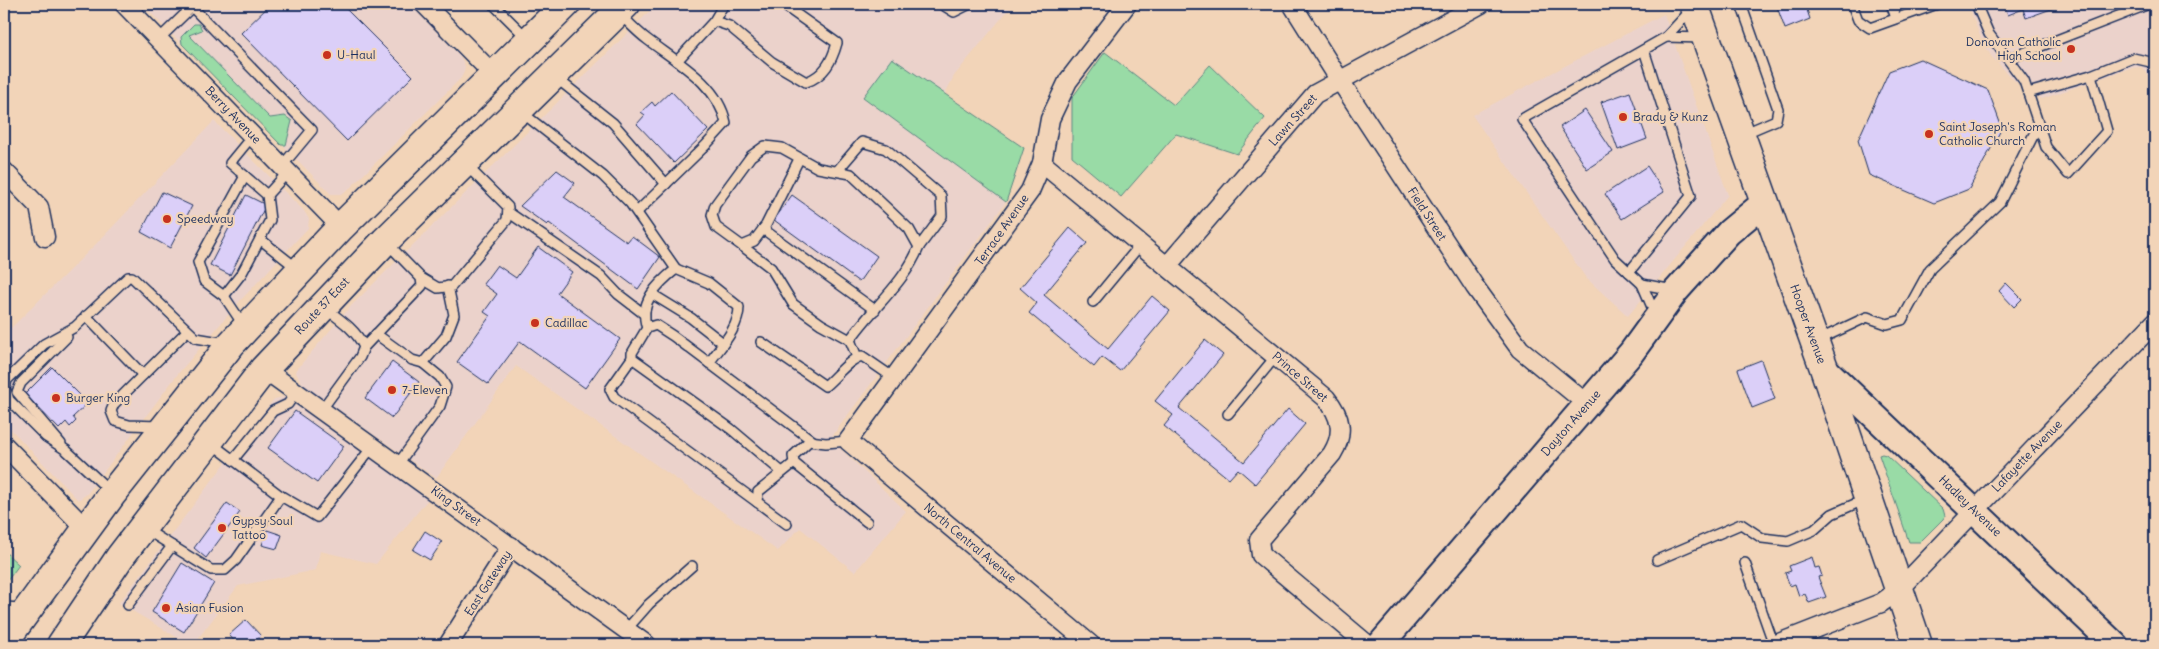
<svg xmlns="http://www.w3.org/2000/svg" width="2159" height="649" viewBox="0 0 2159 649" font-family="Delius,sans-serif">
<style>
.built{fill:#ebd2cb}
.green{fill:#99dba6;stroke:#5a8582}
.building{fill:#dbcff8;stroke:#1b2f5e}
.lines{fill:none;stroke-linecap:round;stroke-linejoin:round}
.lane-casing{stroke:#1b2f5e;stroke-width:12}
.street-casing{stroke:#1b2f5e;stroke-width:21}
.secondary-casing{stroke:#1b2f5e;stroke-width:29}
.primary-casing{stroke:#1b2f5e;stroke-width:31}
.highway-casing{stroke:#1b2f5e;stroke-width:31}
.lane{stroke:#f2d4b8;stroke-width:9}
.street{stroke:#f2d4b8;stroke-width:18}
.secondary{stroke:#f2d4b8;stroke-width:25}
.primary{stroke:#f2d4b8;stroke-width:28}
.highway{stroke:#f2d4b8;stroke-width:28}
.poi-dot{fill:#c8321e;stroke:#f2d4b8;stroke-width:2}
.labels{text-anchor:middle;stroke-width:4.5;stroke-linejoin:round;paint-order:stroke}
.poi-label{font-size:12px;fill:#1b2f5e;stroke:#f2d4b8;text-anchor:start}
.street-label{font-size:12px;fill:#1b2f5e;stroke:#f2d4b8}
</style>
<rect width="100%" height="100%" fill="#f2d4b8"/>
<filter id="ink" filterUnits="userSpaceOnUse"><feTurbulence type="fractalNoise" baseFrequency=".02" numOctaves="2"/><feDisplacementMap in="SourceGraphic" scale="10" xChannelSelector="R" yChannelSelector="G"/><feConvolveMatrix kernelMatrix="1 2 1 2 8 2 1 2 1" color-interpolation-filters="sRGB"/></filter>
<g filter="url(#ink)">
<g class="built">
<polygon points="142,4 409,4 460,56 465,66 464,72 461,78 348,190 341,194 331,194"/>
<polygon points="657,4 1013,4 954,76 945,94 892,59 863,97 1006,202 830,439 906,511 855,572 800,528 778,551 516,366 436,478 304,386 296,373 297,369 351,306"/>
<polygon points="1968,4 2155,4 2155,83 2142,67 2130,68 2042,99 2015,81 1992,57 1982,41"/>
<polygon points="1664,14 1728,195 1628,316 1586,278 1472,115"/>
<polygon points="214,121 304,211 309,219 308,228 240,301 177,375 87,494 78,500 4,422 4,335 99,241"/>
<polygon points="284,397 429,498 376,564 320,551 316,570 238,586 193,645 190,645 119,603 274,399"/>
</g>
<g class="green">
<polygon points="194,24 199,24 202,30 189,35 270,118 285,116 292,121 286,145 281,145 182,44 181,37"/>
<polygon points="1105,52 1174,105 1210,65 1265,118 1237,154 1176,134 1121,197 1072,156 1072,98"/>
<polygon points="892,58 1024,148 1006,202 863,97"/>
<polygon points="1882,454 1886,455 1943,509 1945,516 1943,519 1920,542 1909,542 1879,455"/>
<polygon points="4,551 19,565 4,585"/>
</g>
<g class="building">
<polygon points="271,4 341,4 413,76 347,141 241,33"/>
<polygon points="1776,4 1805,4 1810,19 1785,29"/>
<polygon points="2004,4 2065,4 2026,18 2023,9 2008,15"/>
<polygon points="1920,59 1988,90 2002,128 1969,189 1934,203 1869,175 1858,140 1889,71"/>
<polygon points="671,91 708,130 674,163 637,124 645,115 641,112 652,102 655,106"/>
<polygon points="1630,92 1647,139 1618,150 1601,102"/>
<polygon points="1585,110 1613,152 1587,169 1560,127"/>
<polygon points="1647,166 1664,192 1622,219 1605,194"/>
<polygon points="557,170 575,183 564,197 627,242 632,236 660,257 638,289 549,223 547,225 520,206"/>
<polygon points="162,192 192,206 170,248 141,232"/>
<polygon points="246,195 266,205 230,275 210,265"/>
<polygon points="792,195 877,256 859,282 774,220"/>
<polygon points="1070,228 1087,243 1044,295 1108,349 1152,296 1170,311 1120,371 1102,357 1094,367 1029,313 1037,303 1020,288"/>
<polygon points="538,247 572,272 557,293 620,339 585,388 520,341 488,384 457,362 490,316 484,312 497,294 483,284 497,265 516,278"/>
<polygon points="2006,283 2022,299 2014,307 1999,291"/>
<polygon points="1205,340 1223,355 1179,408 1244,462 1288,409 1305,424 1255,484 1238,469 1229,479 1164,426 1173,415 1155,401"/>
<polygon points="1761,360 1775,399 1752,408 1738,369"/>
<polygon points="392,362 419,382 392,418 365,398"/>
<polygon points="52,367 88,403 73,417 76,421 70,427 66,422 59,429 25,394"/>
<polygon points="295,411 344,446 317,483 268,448"/>
<polygon points="227,503 240,512 206,558 194,548"/>
<polygon points="267,530 282,535 277,549 262,545"/>
<polygon points="425,531 442,542 430,560 413,550"/>
<polygon points="1812,557 1815,568 1819,567 1822,576 1818,577 1826,597 1809,603 1805,594 1799,596 1795,584 1790,586 1785,573 1791,571 1789,566"/>
<polygon points="182,563 214,583 184,632 152,612"/>
<polygon points="246,620 261,636 251,645 238,645 229,635"/>
</g>
<g class="lines">
<defs>
<g id="lane">
<polyline points="493,4 527,38"/>
<polyline points="941,4 954,12 970,4"/>
<polyline points="1741,4 1778,109 1776,120 1743,134"/>
<polyline points="1852,4 1858,20 1870,28 1937,4"/>
<polyline points="1891,4 1896,18"/>
<polyline points="1976,4 1989,34 2024,81 2046,147 2068,174 2107,131 2091,75 2133,58 2155,63"/>
<polyline points="1691,10 1666,37 1703,38"/>
<path d="M619,13C628,22 637,32 648,40C677,62 718,84 726,123L705,146L637,212"/>
<path d="M714,21L729,26L772,62L806,82C824,76 832,61 837,43L782,4"/>
<polyline points="159,39 192,7 312,130 282,166"/>
<polyline points="2008,59 2149,4"/>
<polyline points="677,61 714,21 724,4"/>
<polyline points="555,77 613,123 666,184"/>
<polyline points="2028,93 2091,75"/>
<polyline points="520,111 603,176 630,203 676,269"/>
<path d="M799,159L766,225L754,241L742,246L716,227L712,215L715,205L751,156L765,146L782,148L818,168L851,174L909,229L919,247C904,284 872,308 850,340L857,357"/>
<polyline points="837,171 862,142 886,149 941,196 942,216 919,247"/>
<polyline points="267,195 288,172"/>
<polyline points="508,212 601,276 618,294 644,314"/>
<polyline points="763,229 875,310"/>
<polyline points="260,239 298,269"/>
<polyline points="742,246 771,268 793,304 821,324 850,340"/>
<polyline points="1629,272 1691,196 1644,50"/>
<polyline points="421,278 438,288 452,286 507,220 508,207 466,165"/>
<polyline points="1642,284 1673,290"/>
<polyline points="652,294 691,318 723,343"/>
<polyline points="224,296 242,273 270,220 267,195 230,163 253,135"/>
<polyline points="1093,302 1141,244"/>
<polyline points="1655,314 1642,284 1615,259 1522,119 1666,37"/>
<polyline points="86,316 143,375"/>
<polyline points="244,326 224,296 204,281 198,262 245,176"/>
<path d="M647,328C638,303 657,284 676,269L709,283L739,307C739,328 721,346 709,363"/>
<polyline points="376,334 412,360 423,363 446,336 454,315 448,286"/>
<polyline points="1816,341 1867,317 1887,324 1902,320 1930,269 2000,202 2039,124"/>
<path d="M761,342L825,386C836,377 849,359 862,356L894,378"/>
<polyline points="364,347 422,286 421,278 388,244"/>
<polyline points="632,358 610,389 614,397 757,502"/>
<path d="M322,409L360,357L364,347C356,330 341,320 326,309"/>
<polyline points="1228,414 1276,356"/>
<polyline points="159,426 129,425 115,421 111,411 114,404 187,331"/>
<polyline points="848,441 826,443 809,441 793,456 794,463 867,522"/>
<polyline points="211,443 281,496"/>
<polyline points="61,444 17,392 21,383 67,337"/>
<polyline points="233,460 273,411 288,404 296,392"/>
<polyline points="398,464 440,406 446,387 440,377 423,363"/>
<polyline points="782,472 731,429 632,358 632,353 647,328 656,325 673,336 813,441"/>
<polyline points="111,492 66,450 46,437 9,400 5,388 7,380 44,344 75,327 128,277 132,277 196,338 226,343"/>
<polyline points="787,524 757,502 758,492 794,463"/>
<polyline points="145,529 211,570 225,570 236,560 281,496 317,517 373,446"/>
<polyline points="1657,560 1741,524 1762,538 1788,541 1814,530 1832,514 1866,499"/>
<polyline points="1745,563 1774,645"/>
<polyline points="128,605 172,546"/>
<polyline points="4,607 22,608"/>
<polyline points="626,630 649,604 692,566"/>
</g>
<g id="street">
<polyline points="124,4 341,227"/>
<polyline points="424,4 494,75"/>
<polyline points="1292,4 1339,79 1475,287 1520,349 1587,404"/>
<path d="M1042,163L1326,398C1341,416 1345,433 1332,454L1259,540L1261,555L1368,645"/>
<polyline points="4,171 39,207 45,237"/>
<polyline points="1167,266 1315,94 1481,4"/>
<polyline points="264,369 647,645"/>
<polyline points="4,445 86,529"/>
<polyline points="448,645 511,546"/>
<polyline points="1091,645 848,441 1030,191 1042,163 1050,119 1068,81 1127,4"/>
<polyline points="1774,645 1881,603 1899,590 2155,322"/>
</g>
<g id="secondary">
<polyline points="1824,368 2115,645"/>
<polyline points="1380,645 1631,353 1676,291 1729,232 1764,203"/>
</g>
<polyline id="primary" points="1694,4 1824,368 1918,645"/>
<g id="highway">
<polyline points="4,642 112,494 231,344 341,227 566,4"/>
<polyline points="61,645 120,557 264,369 385,241 626,4"/>
</g>
</defs>
<use href="#lane" class="lane-casing"/>
<use href="#street" class="street-casing"/>
<use href="#secondary" class="secondary-casing"/>
<use href="#primary" class="primary-casing"/>
<use href="#highway" class="highway-casing"/>
<use href="#lane" class="lane"/>
<use href="#street" class="street"/>
<use href="#secondary" class="secondary"/>
<use href="#primary" class="primary"/>
<use href="#highway" class="highway"/>
</g>
</g>
<g class="poi-dot">
<circle cx="2071" cy="49" r="5"/>
<circle cx="327" cy="55" r="5"/>
<circle cx="1623" cy="117" r="5"/>
<circle cx="1929" cy="134" r="5"/>
<circle cx="167" cy="219" r="5"/>
<circle cx="535" cy="323" r="5"/>
<circle cx="392" cy="390" r="5"/>
<circle cx="56" cy="398" r="5"/>
<circle cx="222" cy="528" r="5"/>
<circle cx="166" cy="608" r="5"/>
</g>
<g class="labels">
<g class="poi-label">
<text x="2061" y="46" text-anchor="end">Donovan Catholic<tspan x="2061" dy="14">High School</tspan></text>
<text x="337" y="59">U-Haul</text>
<text x="1633" y="121">Brady &amp; Kunz</text>
<text x="1939" y="131">Saint Joseph's Roman<tspan x="1939" dy="14">Catholic Church</tspan></text>
<text x="177" y="223">Speedway</text>
<text x="545" y="327">Cadillac</text>
<text x="402" y="394">7-Eleven</text>
<text x="66" y="402">Burger King</text>
<text x="232" y="525">Gypsy Soul<tspan x="232" dy="14">Tattoo</tspan></text>
<text x="176" y="612">Asian Fusion</text>
</g>
<g class="street-label">
<text transform="translate(233 115) rotate(46)" y="4">Berry Avenue</text>
<text transform="translate(1293 120) rotate(-48)" y="4">Lawn Street</text>
<text transform="translate(1427 214) rotate(57)" y="4">Field Street</text>
<text transform="translate(1002 230) rotate(-55)" y="4">Terrace Avenue</text>
<text transform="translate(322 306) rotate(-47)" y="4">Route 37 East</text>
<text transform="translate(1808 324) rotate(70)" y="4">Hooper Avenue</text>
<text transform="translate(1300 377) rotate(41)" y="4">Prince Street</text>
<text transform="translate(1571 423) rotate(-49)" y="4">Dayton Avenue</text>
<text transform="translate(2027 456) rotate(-46)" y="4">Lafayette Avenue</text>
<text transform="translate(456 506) rotate(36)" y="4">King Street</text>
<text transform="translate(1970 506) rotate(44)" y="4">Hadley Avenue</text>
<text transform="translate(970 543) rotate(40)" y="4">North Central Avenue</text>
<text transform="translate(488 583) rotate(-57)" y="4">East Gateway</text>
</g>
</g>
<rect width="2159" height="649" fill="none" stroke="#f2d4b8" stroke-width="20"/>
<rect x="10" y="10" width="2139" height="629" fill="none" stroke="#1b2f5e" stroke-width="2" filter="url(#ink)"/>
</svg>
